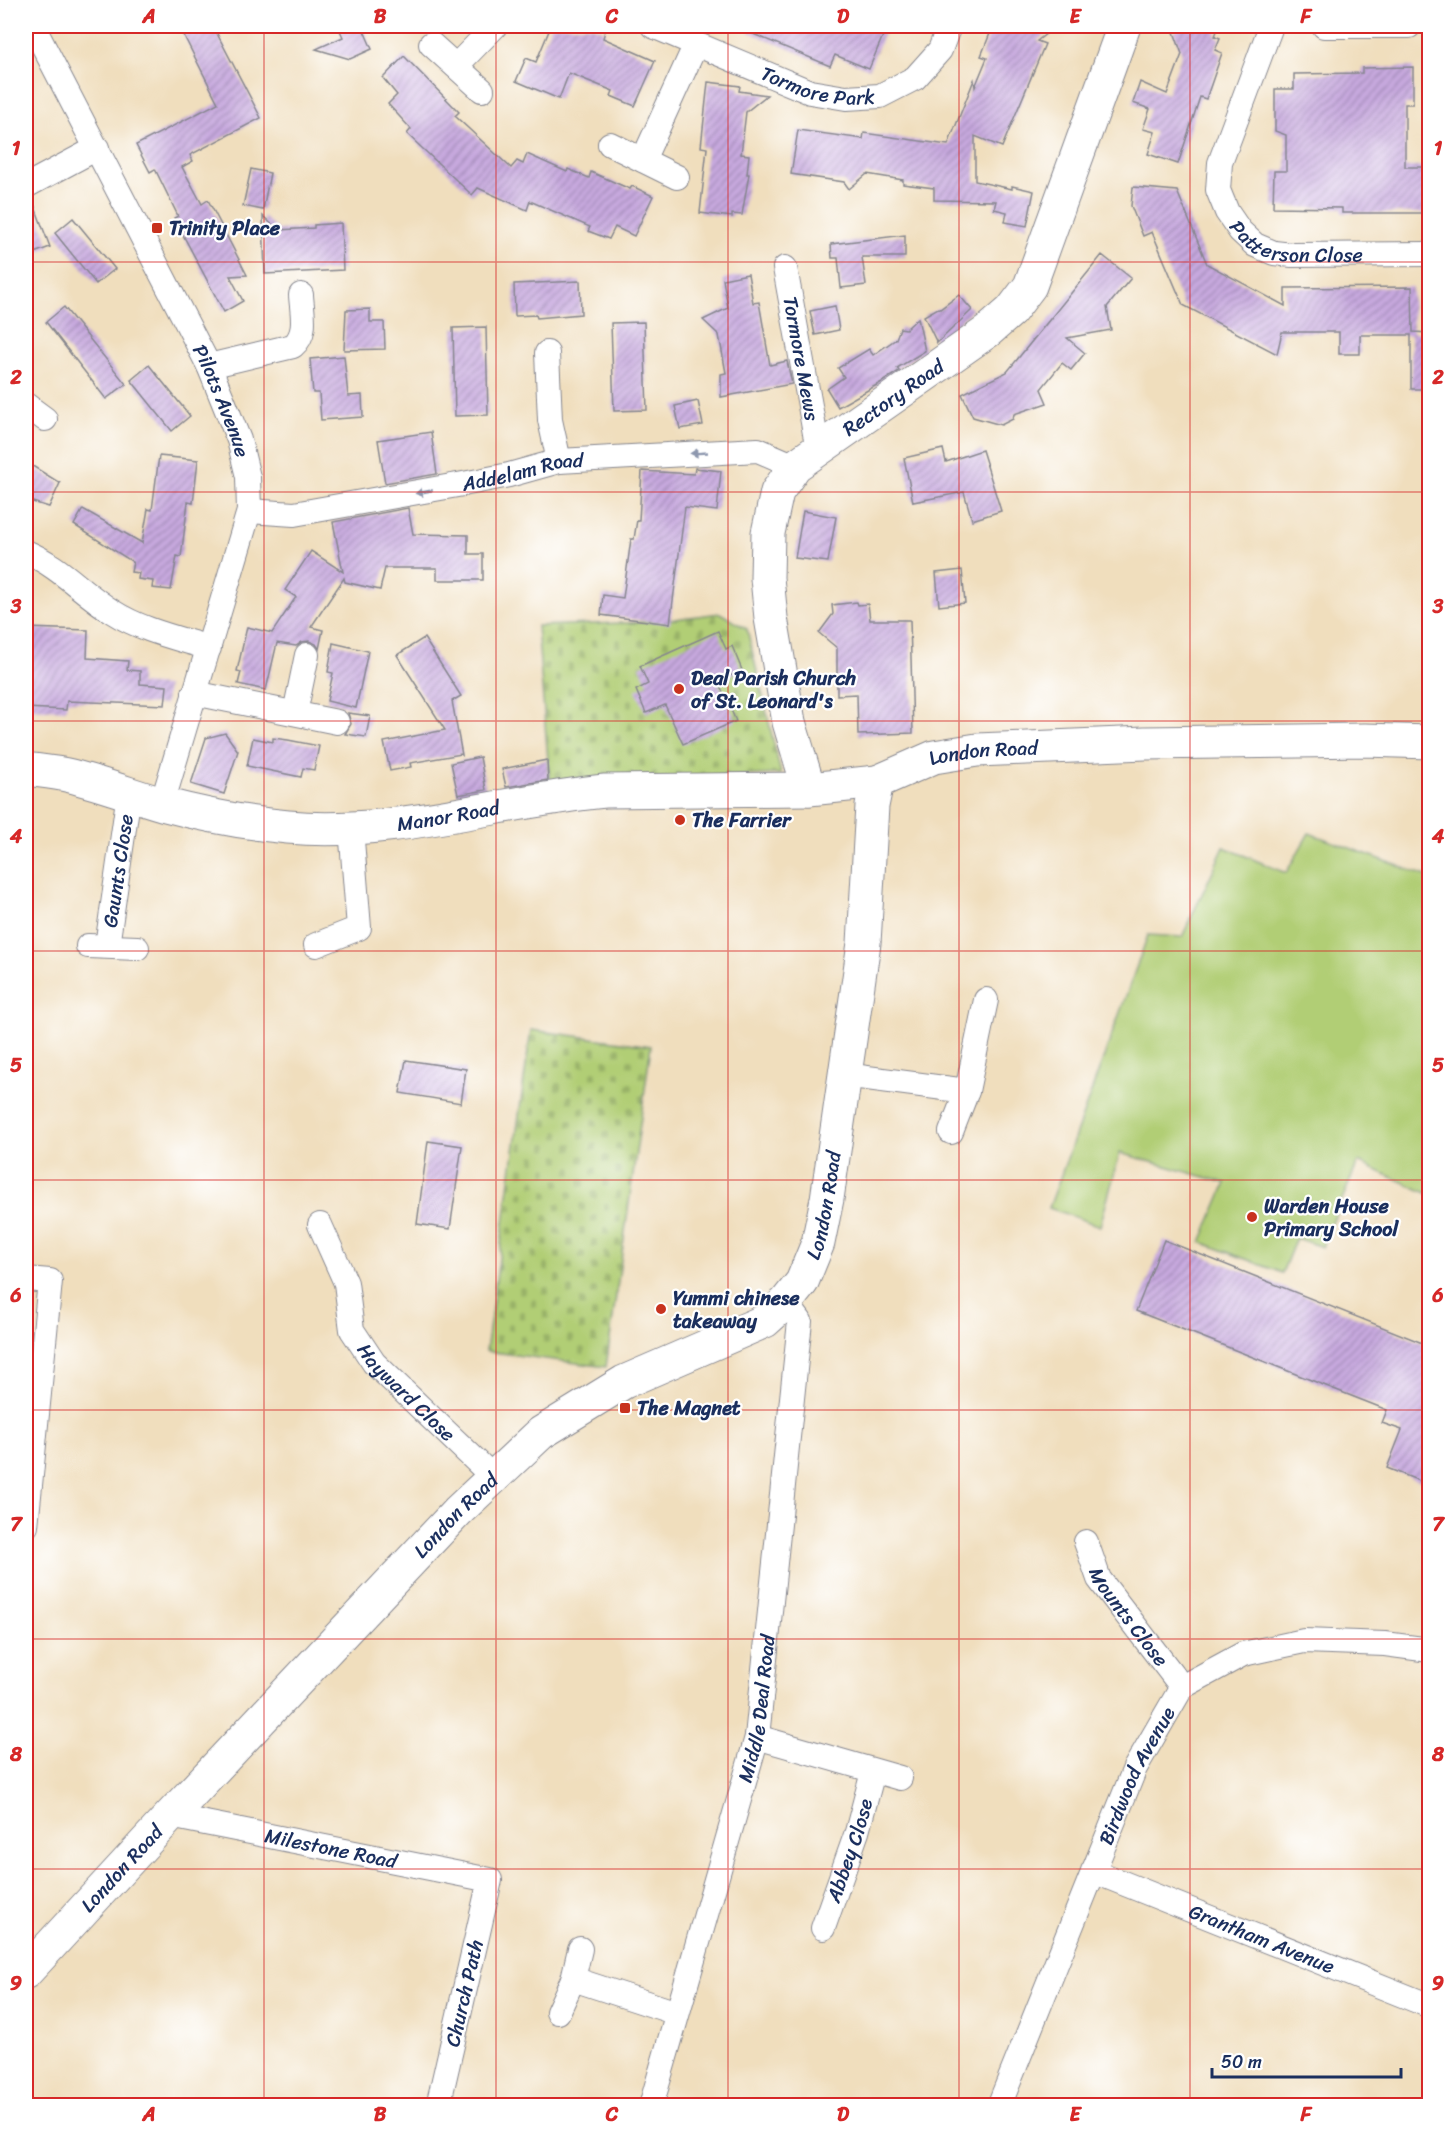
<svg xmlns="http://www.w3.org/2000/svg" width="1455" height="2131" viewBox="0 0 1455 2131" font-family="Sriracha,sans-serif">
<style>
.green{fill:#b1ce75;stroke:#667e6a;stroke-width:1.5}
.cemetery{fill:url(#cemetery-stones);stroke:#667e6a;stroke-width:1.5}
.building{fill:url(#building-hatch)}
.lines{fill:none;stroke-linecap:round;stroke-linejoin:round}
.street-casing{stroke:#86868e;stroke-width:26}
.secondary-casing{stroke:#86868e;stroke-width:35}
.primary-casing{stroke:#86868e;stroke-width:35}
.street{stroke:#fff;stroke-width:24}
.secondary{stroke:#fff;stroke-width:33}
.primary{stroke:#fff;stroke-width:33}
.oneway{fill:#8d97ae}
.grid{fill:none;stroke:#d62828;stroke-width:1.5;stroke-opacity:0.55}
.poi-dot{fill:#c8321e;stroke:#fff;stroke-width:2}
.labels{text-anchor:middle;stroke-width:4.5;stroke-linejoin:round;paint-order:stroke}
.street-label{font-size:20px;fill:#1b2f5e;stroke:#fff}
.poi-label{font-size:20px;font-weight:bold;fill:#1b2f5e;stroke:#fff;text-anchor:start}
.neatline{fill:none;stroke:#d62828;stroke-width:2}
.grid-label{font-size:20px;text-anchor:middle;font-weight:bold;fill:#d62828}
</style>
<defs>
<pattern id="cemetery-stones" width="16" height="16" patternUnits="userSpaceOnUse" patternTransform="scale(1.5)"><rect width="16" height="16" fill="#b1ce75"/><path d="M2 7V4a2 2 0 0 1 4 0v3zM10 15v-3a2 2 0 0 1 4 0v3z" fill="#98b168"/></pattern>
<pattern id="building-hatch" width="6" height="6" patternUnits="userSpaceOnUse" patternTransform="scale(1.5)"><rect width="6" height="6" fill="#c7a9de"/><path d="M-1 1l2-2M0 6l6-6M5 7l2-2" fill="none" stroke="#a18ab7"/></pattern>
</defs>
<rect width="100%" height="100%" fill="#fff"/>
<filter id="ink" filterUnits="userSpaceOnUse"><feTurbulence type="fractalNoise" baseFrequency=".0167" numOctaves="2"/><feDisplacementMap in="SourceGraphic" scale="12" xChannelSelector="R" yChannelSelector="G"/><feConvolveMatrix kernelMatrix="1 2 1 2 8 2 1 2 1" color-interpolation-filters="sRGB"/></filter>
<filter id="wash" filterUnits="userSpaceOnUse"><feTurbulence type="fractalNoise" baseFrequency=".008" numOctaves="4" result="noise"/><feDisplacementMap in="SourceGraphic" scale="24" xChannelSelector="R" yChannelSelector="G"/><feGaussianBlur stdDeviation="1.35" result="paint"/><feColorMatrix in="noise" values="0 0 0 0 0 0 0 0 0 0 0 0 0 0 0 0 0 1.4 0 .05"/><feComposite in="paint" operator="in"/></filter>
<g filter="url(#wash)">
<rect width="100%" height="100%" fill="#f0debd"/>
<polygon class="green" points="1309,833 1429,877 1429,1194 1358,1162 1322,1247 1296,1238 1282,1273 1201,1242 1226,1183 1120,1153 1100,1226 1049,1208 1148,935 1182,937 1224,847 1286,873"/>
<g class="cemetery">
<polygon points="720,613 747,629 781,774 550,785 537,626 652,622"/>
<polygon points="531,1030 651,1046 606,1367 486,1351"/>
</g>
<g id="blocks">
<g class="building">
<polygon points="179,26 213,26 261,118 190,155 193,161 182,167 202,204 208,200 247,275 230,276 243,301 224,312 174,218 178,216 155,169 150,172 136,145 218,103"/>
<polygon points="338,26 362,26 372,49 350,59 316,49 343,37"/>
<polygon points="551,26 591,26 605,31 603,38 655,61 635,106 611,96 613,91 569,73 559,99 516,81 526,58 536,62"/>
<polygon points="734,26 887,26 869,69 835,55 830,66"/>
<polygon points="993,26 1056,26 1037,41 1045,44 1002,147 975,136 975,181 1012,189 1012,186 1034,191 1027,226 1005,222 1007,212 994,209 996,201 934,200 934,188 903,184 903,180 867,174 849,189 844,182 791,174 798,130 863,139 864,133 948,145 974,80 975,87 987,58 981,56"/>
<polygon points="1185,26 1219,26 1215,36 1220,38 1215,50 1222,53 1206,99 1200,97 1178,164 1148,154 1155,132 1143,129 1150,109 1133,103 1140,82 1167,94 1182,54 1174,32"/>
<polygon points="404,56 459,112 455,116 511,168 517,161 523,164 527,154 567,172 568,169 589,178 591,172 630,189 632,186 653,196 634,236 615,227 609,239 588,231 590,227 530,201 527,210 478,188 472,195 407,134 411,129 388,104 397,95 383,78"/>
<polygon points="1413,67 1413,104 1405,104 1405,167 1430,167 1430,213 1342,213 1342,208 1273,207 1274,171 1286,171 1286,135 1275,131 1275,89 1294,89 1294,74 1362,73 1362,68"/>
<polygon points="708,82 740,86 739,91 767,95 746,112 741,154 749,155 747,174 749,174 742,215 732,214 732,217 700,213 707,148 701,147"/>
<polygon points="251,169 270,173 263,210 243,206"/>
<polygon points="1133,187 1177,191 1207,264 1285,306 1285,288 1412,287 1413,332 1430,333 1430,389 1411,389 1411,335 1360,335 1360,354 1339,354 1339,332 1282,332 1277,354 1183,305 1152,232 1143,236 1131,206"/>
<polygon points="32,199 50,247 26,256 26,200"/>
<polygon points="263,216 278,230 314,228 314,225 341,223 343,270 265,274"/>
<polygon points="73,218 115,269 96,284 55,233"/>
<polygon points="905,235 905,257 862,257 866,285 841,288 838,258 832,258 831,244"/>
<polygon points="1102,255 1131,278 1107,307 1111,330 1067,338 1085,353 1071,370 1062,363 1041,389 1047,403 1014,414 1013,419 1001,425 973,417 962,394 1007,372"/>
<polygon points="748,274 753,303 759,302 770,365 787,361 792,384 721,397 721,374 726,373 719,335 703,320 728,308 723,279"/>
<polygon points="580,281 581,314 537,318 536,315 515,316 514,284"/>
<polygon points="959,295 972,310 937,343 924,316 938,308 940,309"/>
<polygon points="835,306 839,330 815,335 810,311"/>
<polygon points="64,307 126,384 106,399 46,322"/>
<polygon points="370,309 370,322 384,322 385,349 344,350 346,310"/>
<polygon points="918,318 925,351 897,368 899,371 882,382 838,407 827,389 844,377 838,368 869,349 873,355 896,339 900,328 906,329"/>
<polygon points="644,322 647,410 614,411 611,323"/>
<polygon points="486,327 488,415 455,416 453,328"/>
<polygon points="344,356 348,396 362,395 363,417 321,420 319,393 313,393 310,359"/>
<polygon points="149,365 190,416 172,431 131,380"/>
<polygon points="698,401 703,425 680,429 675,406"/>
<polygon points="431,432 437,474 385,483 378,440"/>
<polygon points="943,449 946,462 982,450 1001,511 972,520 964,492 913,502 904,458"/>
<polygon points="159,456 198,460 193,503 188,502 181,557 177,556 171,590 152,588 153,581 138,579 139,573 131,572 133,562 74,525 83,509 142,543 148,509 152,510"/>
<polygon points="26,462 60,483 49,507 26,500"/>
<polygon points="695,468 721,471 717,511 685,507 670,624 601,615 603,595 623,598 631,539 634,539 637,520 639,520 642,471 694,474"/>
<polygon points="408,508 413,534 468,535 468,554 483,554 483,580 437,580 437,568 385,568 380,590 345,582 344,578 311,627 323,630 319,649 316,644 309,641 302,642 296,646 277,643 266,690 238,684 241,672 237,671 247,627 272,633 296,597 285,590 311,551 343,572 333,522"/>
<polygon points="803,511 836,517 828,562 795,558"/>
<polygon points="962,570 965,603 939,606 936,573"/>
<polygon points="857,602 858,605 868,604 870,620 910,620 913,733 858,735 857,694 837,695 837,648 819,633 833,614 832,605"/>
<polygon points="26,628 88,630 87,658 128,661 127,670 140,671 140,684 167,686 165,705 67,701 66,710 26,708"/>
<polygon points="718,631 726,649 732,646 742,670 718,681 736,721 683,744 665,705 646,713 636,690 648,684 640,666"/>
<polygon points="424,638 461,696 452,701 462,755 461,754 410,763 411,767 390,771 384,742 445,730 397,655"/>
<polygon points="333,643 368,651 356,708 327,701 333,673 328,672"/>
<polygon points="348,713 370,716 366,737 345,734 351,724"/>
<polygon points="225,733 238,751 224,794 191,784 206,738"/>
<polygon points="253,738 273,742 273,738 288,740 319,746 314,770 303,768 301,777 247,766"/>
<polygon points="480,757 486,790 458,795 451,763"/>
<polygon points="547,760 548,780 506,787 502,769"/>
<polygon points="406,1060 466,1069 461,1103 400,1093"/>
<polygon points="428,1141 462,1146 450,1229 417,1224"/>
<polygon points="1164,1240 1430,1346 1430,1462 1422,1482 1387,1468 1402,1430 1382,1423 1387,1410 1136,1311"/>
</g>
</g>
</g>
<g filter="url(#ink)">
<use href="#blocks" fill-opacity="0" stroke="#86868e" stroke-width="1.5"/>
<g class="lines">
<defs>
<g id="street">
<path id="s1" d="M33,26L209,366L239,440L248,477L249,511L162,804"/>
<path id="s2" d="M653,26L810,92L846,98L880,96L915,78L940,50L949,26"/>
<path id="s3" d="M1271,26L1220,163L1218,190L1227,212L1240,231L1255,245L1274,253L1292,255L1430,254"/>
<polyline points="1324,26 1409,26"/>
<polyline points="431,44 482,90"/>
<polyline points="456,66 495,26"/>
<polyline points="610,144 677,177"/>
<polyline points="643,160 696,44"/>
<polyline points="26,186 97,148"/>
<path id="s4" d="M785,268L818,450"/>
<polyline points="547,353 550,420 559,461"/>
<path d="M209,366L293,346C308,333 302,313 301,295"/>
<polyline points="26,405 45,419"/>
<path id="s5" d="M249,511L294,514L463,484L509,475L559,461L758,450L795,466"/>
<path d="M26,552C60,566 82,593 113,612C141,630 177,638 209,648"/>
<polyline points="194,693 337,722"/>
<polyline points="295,713 307,655"/>
<polyline points="316,945 359,928 351,828"/>
<polyline points="88,946 137,948"/>
<path id="s6" d="M107,946L129,793"/>
<polyline points="844,1075 967,1091 986,1000"/>
<polyline points="951,1132 967,1091"/>
<path id="s7" d="M320,1225L346,1283L352,1330L374,1363L493,1477"/>
<polyline points="26,1279 50,1281 26,1526"/>
<path id="s8" d="M1086,1542L1099,1579L1182,1687"/>
<polyline points="757,1737 900,1778"/>
<path id="s9" d="M170,1816L490,1880L438,2106"/>
<path id="s10" d="M1093,1871L1430,2006"/>
<path id="s11" d="M823,1928L857,1832L873,1772"/>
<polyline points="573,1979 677,2013"/>
<polyline points="558,2012 573,1979 580,1949"/>
<path id="s12" d="M651,2106L757,1737L800,1321L786,1302"/>
<path id="s13" d="M999,2106L1135,1768L1182,1687L1243,1654L1304,1641L1385,1644L1430,1650"/>
</g>
<g id="secondary">
<path id="s14" d="M26,769C40,771 56,772 71,776C102,784 132,795 162,804C203,815 245,823 288,827C394,837 499,801 605,791L809,789L877,782"/>
<path id="s15" d="M809,789L789,722L771,618L767,578L768,533L777,492L795,466L988,331L1011,311L1030,286L1124,26"/>
</g>
<g id="primary">
<path id="s16" d="M26,1972L170,1816L458,1511L541,1433L624,1382L765,1321L786,1302L802,1282L818,1243L827,1199L864,943L872,806L877,782L934,757L977,750L1145,743L1365,740L1430,742"/>
</g>
</defs>
<use href="#street" class="street-casing"/>
<use href="#secondary" class="secondary-casing"/>
<use href="#primary" class="primary-casing"/>
<use href="#street" class="street"/>
<use href="#secondary" class="secondary"/>
<use href="#primary" class="primary"/>
</g>
<defs><path id="oneway-solid" d="M-6-.8H1V-3.2L6.5 0L1 3.2V.8H-6Z" transform="scale(1.5)"/></defs>
<g class="oneway">
<use href="#oneway-solid" transform="translate(699 453) rotate(177)"/>
<use href="#oneway-solid" transform="translate(424 492) rotate(169)"/>
</g>
</g>
<path class="grid" d="M264,26V2106M496,26V2106M728,26V2106M959,26V2106M1190,26V2106M26,262H1430M26,492H1430M26,721H1430M26,951H1430M26,1180H1430M26,1410H1430M26,1639H1430M26,1869H1430"/>
<g class="poi-dot">
<rect x="151" y="222" width="12" height="12" rx="3"/>
<circle cx="679" cy="689" r="6"/>
<circle cx="680" cy="820" r="6"/>
<circle cx="1252" cy="1217" r="6"/>
<circle cx="661" cy="1309" r="6"/>
<rect x="619" y="1402" width="12" height="12" rx="3"/>
</g>
<g class="labels">
<g class="street-label">
<text dy="7" stroke="none"><textPath href="#s2" startOffset="177">Tormore Park</textPath></text>
<text dy="7" stroke="none"><textPath href="#s3" startOffset="280">Patterson Close</textPath></text>
<text dy="7" stroke="none"><textPath href="#s4" startOffset="92">Tormore Mews</textPath></text>
<text dy="7" stroke="none"><textPath href="#s15" startOffset="454">Rectory Road</textPath></text>
<text dy="7" stroke="none"><textPath href="#s1" startOffset="420">Pilots Avenue</textPath></text>
<text dy="7" stroke="none"><textPath href="#s5" startOffset="278">Addelam Road</textPath></text>
<text dy="7" stroke="none"><textPath href="#s16" startOffset="1670">London Road</textPath></text>
<text dy="7" stroke="none"><textPath href="#s14" startOffset="430">Manor Road</textPath></text>
<text dy="7" stroke="none"><textPath href="#s6" startOffset="76">Gaunts Close</textPath></text>
<text dy="7" stroke="none"><textPath href="#s16" startOffset="1131">London Road</textPath></text>
<text dy="7" stroke="none"><textPath href="#s7" startOffset="194">Hayward Close</textPath></text>
<text dy="7" stroke="none"><textPath href="#s16" startOffset="627">London Road</textPath></text>
<text dy="7" stroke="none"><textPath href="#s8" startOffset="87">Mounts Close</textPath></text>
<text dy="7" stroke="none"><textPath href="#s12" startOffset="412">Middle Deal Road</textPath></text>
<text dy="7" stroke="none"><textPath href="#s13" startOffset="358">Birdwood Avenue</textPath></text>
<text dy="7" stroke="none"><textPath href="#s9" startOffset="164">Milestone Road</textPath></text>
<text dy="7" stroke="none"><textPath href="#s11" startOffset="82">Abbey Close</textPath></text>
<text dy="7" stroke="none"><textPath href="#s16" startOffset="141">London Road</textPath></text>
<text dy="7" stroke="none"><textPath href="#s10" startOffset="182">Grantham Avenue</textPath></text>
<text transform="translate(464 1993) rotate(-77)" y="7">Church Path</text>
</g>
<g class="poi-label">
<text x="169" y="235">Trinity Place</text>
<text x="691" y="685">Deal Parish Church<tspan x="691" dy="23">of St. Leonard's</tspan></text>
<text x="692" y="827">The Farrier</text>
<text x="1264" y="1213">Warden House<tspan x="1264" dy="23">Primary School</tspan></text>
<text x="673" y="1305">Yummi chinese<tspan x="673" dy="23">takeaway</tspan></text>
<text x="637" y="1415">The Magnet</text>
</g>
</g>
<rect width="1455" height="2131" fill="none" stroke="#fff" stroke-width="66"/>
<path d="M1212 2068v9h189v-9" fill="none" stroke="#1b2f5e" stroke-width="3"/>
<text x="1221" y="2068" font-size="18" fill="#1b2f5e" stroke="#ffffff" stroke-width="4.5" paint-order="stroke">50 m</text>
<rect x="33" y="33" width="1389" height="2065" class="neatline"/>
<g class="grid-label">
<text x="149" y="23">A</text>
<text x="380" y="23">B</text>
<text x="612" y="23">C</text>
<text x="843" y="23">D</text>
<text x="1075" y="23">E</text>
<text x="1306" y="23">F</text>
<text x="16" y="155">1</text>
<text x="1438" y="155">1</text>
<text x="16" y="384">2</text>
<text x="1438" y="384">2</text>
<text x="16" y="613">3</text>
<text x="1438" y="613">3</text>
<text x="16" y="843">4</text>
<text x="1438" y="843">4</text>
<text x="16" y="1072">5</text>
<text x="1438" y="1072">5</text>
<text x="16" y="1302">6</text>
<text x="1438" y="1302">6</text>
<text x="16" y="1531">7</text>
<text x="1438" y="1531">7</text>
<text x="16" y="1761">8</text>
<text x="1438" y="1761">8</text>
<text x="16" y="1990">9</text>
<text x="1438" y="1990">9</text>
<text x="149" y="2121">A</text>
<text x="380" y="2121">B</text>
<text x="612" y="2121">C</text>
<text x="843" y="2121">D</text>
<text x="1075" y="2121">E</text>
<text x="1306" y="2121">F</text>
</g>
</svg>
